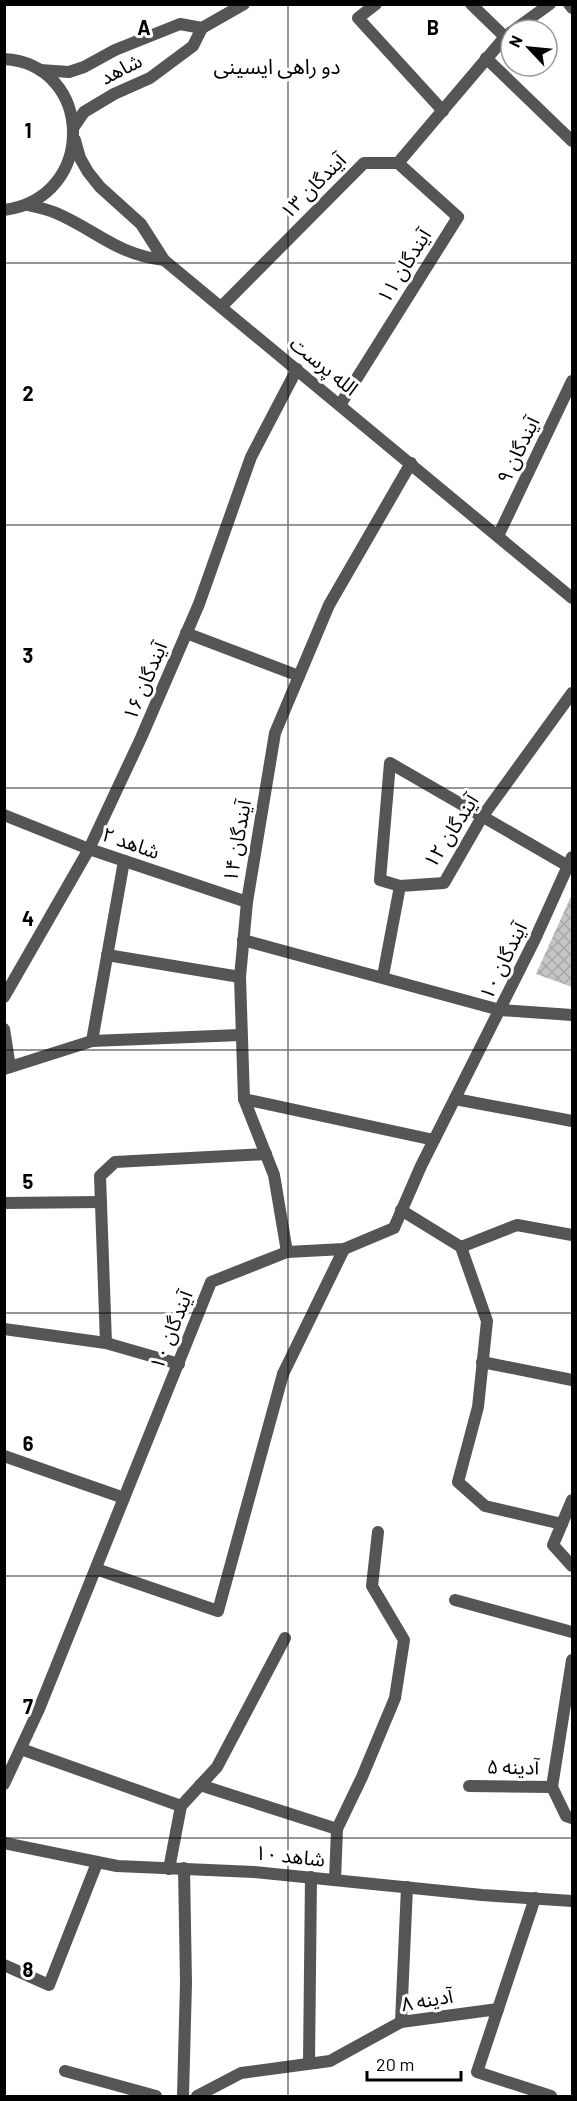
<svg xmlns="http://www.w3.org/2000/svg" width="577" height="2101" viewBox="0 0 577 2101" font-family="Barlow,'Noto Sans Arabic',sans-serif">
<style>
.building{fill:url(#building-cross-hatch)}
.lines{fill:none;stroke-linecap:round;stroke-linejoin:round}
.service{stroke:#555;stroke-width:12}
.minor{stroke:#555;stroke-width:12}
.tertiary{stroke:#555;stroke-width:12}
.grid{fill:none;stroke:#000;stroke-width:1.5;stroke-opacity:0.55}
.labels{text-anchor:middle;stroke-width:6;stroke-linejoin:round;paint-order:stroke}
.street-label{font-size:20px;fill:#000;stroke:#fff}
.neighbourhood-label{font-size:21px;fill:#000;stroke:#fff}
.grid-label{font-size:20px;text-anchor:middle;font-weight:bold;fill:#000;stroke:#fff;stroke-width:6;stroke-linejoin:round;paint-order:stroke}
</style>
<defs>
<pattern id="building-cross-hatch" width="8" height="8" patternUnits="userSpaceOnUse" patternTransform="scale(1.5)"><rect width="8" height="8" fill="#c4c4c4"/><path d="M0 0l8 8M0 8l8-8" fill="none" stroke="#a7a7a7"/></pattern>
</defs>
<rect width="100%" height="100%" fill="#fff"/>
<polygon class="building" points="572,894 572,987 536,974"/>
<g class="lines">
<g class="service">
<polyline points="186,633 299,676"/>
<polyline points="244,1099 434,1140"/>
<polyline points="96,1569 218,1611 283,1374"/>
<polyline points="21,1749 181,1806"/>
<polyline points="200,1785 337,1829"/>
<polyline points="4,1965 49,1985 97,1863"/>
</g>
<g class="minor">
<polyline points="376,4 358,18 443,111"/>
<polyline points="471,4 505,37"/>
<polyline points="569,4 572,8"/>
<polyline points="514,30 550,4"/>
<polyline points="486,58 572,141"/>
<polyline points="221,307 364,163 398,163 505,37 511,32"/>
<polyline points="340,405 458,217 398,163"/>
<polyline points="498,536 572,381"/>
<polyline points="4,815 89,849 247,902"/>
<polyline points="400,886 380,880 390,763 568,866"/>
<polyline points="243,940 500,1010 572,1015"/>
<polyline points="107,955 240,977"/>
<polyline points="383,976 400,886 444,883 482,817 572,693"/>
<polyline points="4,997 89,849 141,738 199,604 251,457 297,369"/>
<polyline points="4,1029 10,1067"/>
<polyline points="92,1041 124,861"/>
<polyline points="4,1069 92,1041 240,1035"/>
<polyline points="455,1099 572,1121"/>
<polyline points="4,1203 101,1202"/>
<polyline points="401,1210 461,1247 487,1321 478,1407 458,1482 485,1506 562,1524"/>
<polyline points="461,1247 517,1225 572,1235"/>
<polyline points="287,1252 274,1175 244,1099 240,977 247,902 275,733 329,605 411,463"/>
<polyline points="4,1329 106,1343 179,1364"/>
<polyline points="106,1343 100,1176 115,1162 266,1154"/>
<polyline points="482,1362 572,1380"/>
<polyline points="283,1374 344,1249"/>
<polyline points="4,1456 124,1498"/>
<polyline points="572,1500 553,1545 572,1566"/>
<polyline points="455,1600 572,1632"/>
<polyline points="4,1784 39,1709 211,1282 287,1252 344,1249 394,1228 421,1166 535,939 572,857"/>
<polyline points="469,1786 552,1787 566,1816 572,1818"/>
<polyline points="552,1787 572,1660"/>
<polyline points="4,1843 117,1866 254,1872 482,1895 572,1901"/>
<polyline points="169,1869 181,1806 217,1767 285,1638"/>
<polyline points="335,1880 337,1829 362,1777 395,1698 404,1640 372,1586 378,1532"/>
<polyline points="498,2009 535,1898"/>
<polyline points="401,2022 407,1887"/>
<polyline points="309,2063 311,1877"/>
<polyline points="65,2071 156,2096"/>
<polyline points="183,2096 186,1983 184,1868"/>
<polyline points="197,2096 241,2073 330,2061 401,2022 498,2009 477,2072 551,2096"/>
</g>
<g class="tertiary">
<path d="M4,59C94,64 98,198 4,210"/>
<polyline points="40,70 69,72 84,67 115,50 180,24 202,28"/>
<polyline points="73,128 84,112 114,94 150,78 193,46 202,28 244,4"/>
<polyline points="75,140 80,158 88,172 100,187 141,224 164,260"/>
<path d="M28,205C37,207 47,209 56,213C96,230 117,255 164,260L572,598"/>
</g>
</g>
<path class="grid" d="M288,4V2096M4,263H572M4,525H572M4,788H572M4,1050H572M4,1313H572M4,1576H572M4,1838H572"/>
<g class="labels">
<g class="street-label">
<text transform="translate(121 69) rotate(-27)" y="7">شاهد</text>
<text transform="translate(313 186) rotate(-45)" y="7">آیندگان ۱۳</text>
<text transform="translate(404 266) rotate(-58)" y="7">آیندگان ۱۱</text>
<text transform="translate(324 366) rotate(39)" y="7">الله پرست</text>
<text transform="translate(518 450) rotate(-64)" y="7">آیندگان ۹</text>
<text transform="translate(145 681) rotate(-67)" y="7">آیندگان ۱۶</text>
<text transform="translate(451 831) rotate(-57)" y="7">آیندگان ۱۲</text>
<text transform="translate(237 841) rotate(-80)" y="7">آیندگان ۱۴</text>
<text transform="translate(131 843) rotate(19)" y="7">شاهد ۲</text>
<text transform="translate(503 961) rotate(-64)" y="7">آیندگان ۱۰</text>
<text transform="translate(171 1330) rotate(-68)" y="7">آیندگان ۱۰</text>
<text transform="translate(513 1767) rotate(1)" y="7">آدینه ۵</text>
<text transform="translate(290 1856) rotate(6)" y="7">شاهد ۱۰</text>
<text transform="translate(427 2000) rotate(-10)" y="7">آدینه ۸</text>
</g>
<g class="neighbourhood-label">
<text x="277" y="74">دو راهی ایسینی</text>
</g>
</g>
<g class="grid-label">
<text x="144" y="35">A</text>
<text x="433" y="35">B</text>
<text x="28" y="138">1</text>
<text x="28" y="401">2</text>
<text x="28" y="663">3</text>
<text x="28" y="926">4</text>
<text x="28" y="1189">5</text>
<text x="28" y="1451">6</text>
<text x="28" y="1714">7</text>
<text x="28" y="1977">8</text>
</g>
<rect width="577" height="2101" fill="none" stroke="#000000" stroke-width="12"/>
<g transform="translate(529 48) rotate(296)"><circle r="28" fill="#ffffff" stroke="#999999" stroke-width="1.5"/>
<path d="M0-4.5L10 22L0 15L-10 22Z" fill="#000000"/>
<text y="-9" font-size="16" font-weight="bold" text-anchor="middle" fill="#000000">N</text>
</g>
<path d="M367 2071v9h94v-9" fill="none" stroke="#000000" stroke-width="3"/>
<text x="376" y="2071" font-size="18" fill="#000000" stroke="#ffffff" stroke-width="4.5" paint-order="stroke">20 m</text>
</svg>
